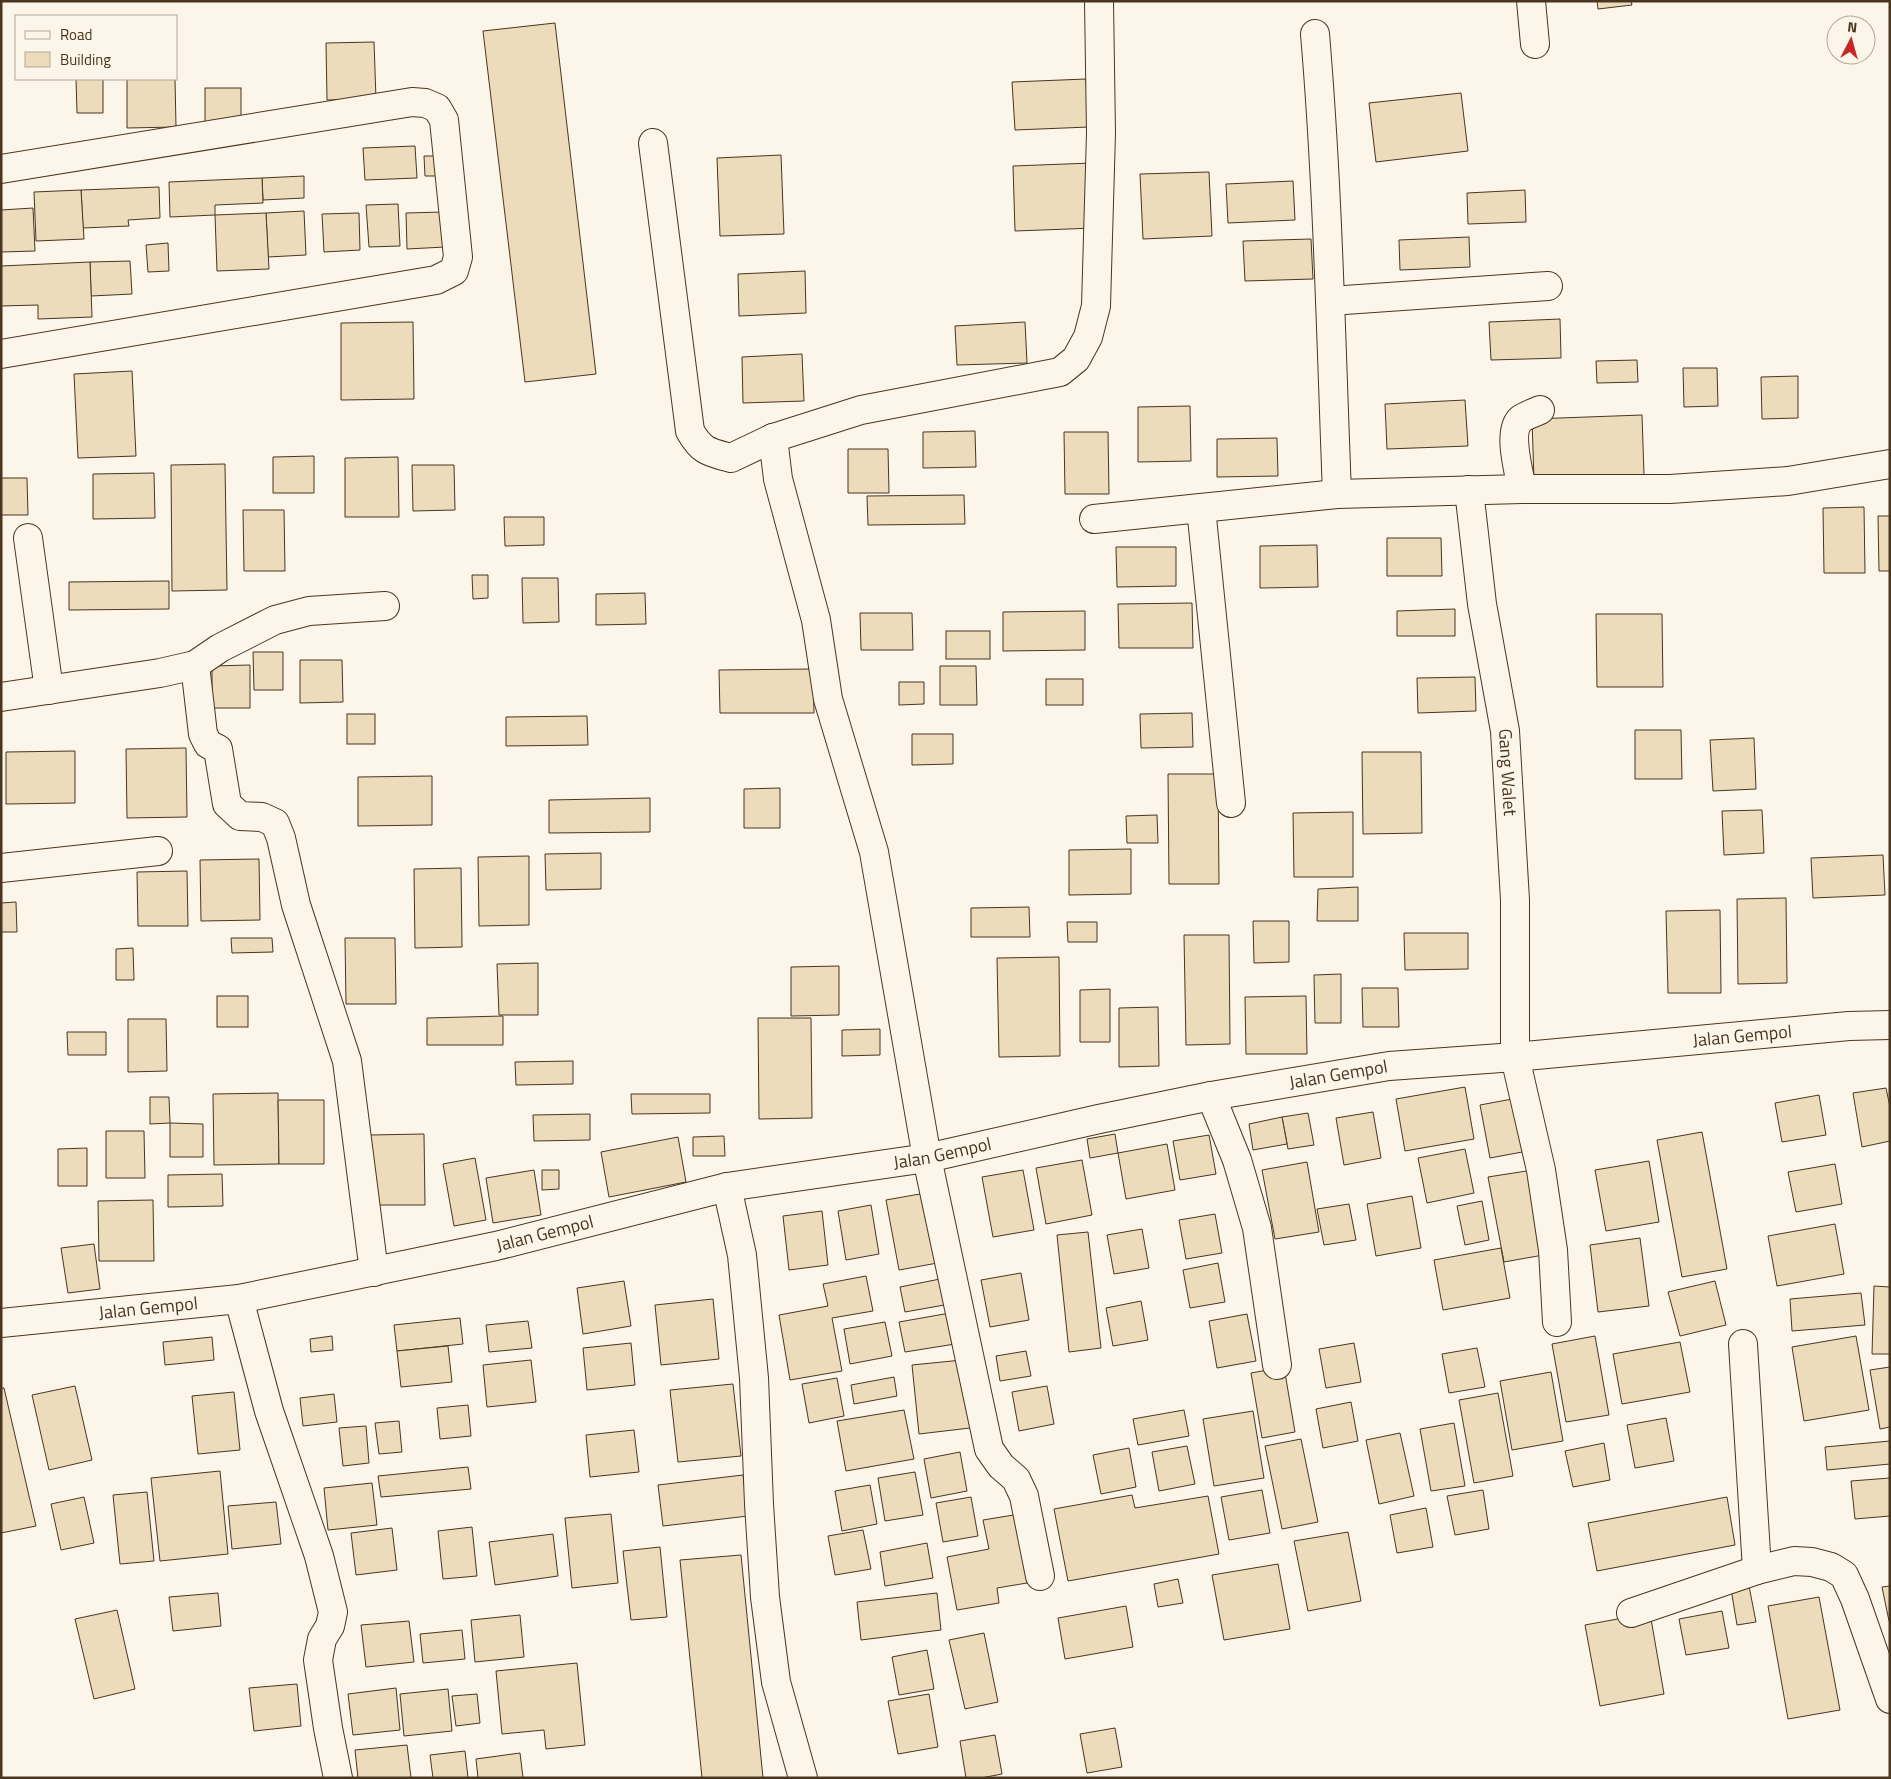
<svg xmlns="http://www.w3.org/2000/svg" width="1891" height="1779" viewBox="0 0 1891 1779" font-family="'Titillium Web',sans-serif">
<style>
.building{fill:#ecdcbc;stroke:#4a3520}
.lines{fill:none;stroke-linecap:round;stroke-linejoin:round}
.minor-casing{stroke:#4a3520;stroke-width:30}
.secondary-casing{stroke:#4a3520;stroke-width:30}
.minor{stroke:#fbf6e9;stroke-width:28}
.secondary{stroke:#fbf6e9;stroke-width:28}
.labels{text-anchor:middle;stroke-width:4;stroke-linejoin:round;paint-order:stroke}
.street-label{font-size:18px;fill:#4a3520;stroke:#fbf6e9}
</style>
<rect width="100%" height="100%" fill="#fbf6e9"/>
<g class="building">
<polygon points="1597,1 1631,1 1632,5 1598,9"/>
<polygon points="555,23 596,374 525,382 483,31"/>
<polygon points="374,42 376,99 327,100 326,43"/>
<polygon points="76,79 103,79 103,113 77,113"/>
<polygon points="127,79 175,79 176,127 127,128"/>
<polygon points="1086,79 1089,127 1015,130 1012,82"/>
<rect x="205" y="88" width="36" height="36"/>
<polygon points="1461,93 1468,151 1376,162 1369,103"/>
<polygon points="415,146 417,178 365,180 363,148"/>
<polygon points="781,155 784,234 720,236 717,158"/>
<polygon points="424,156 440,156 441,176 425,176"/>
<polygon points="1092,163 1095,228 1015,231 1013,166"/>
<polygon points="1209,172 1212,236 1143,239 1140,174"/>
<polygon points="304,176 304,198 263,200 262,178"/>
<polygon points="262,178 263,203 215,205 215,215 170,217 169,182"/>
<polygon points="1293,181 1295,220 1228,223 1226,184"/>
<polygon points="159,187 160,218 128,220 129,226 83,228 81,190"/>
<polygon points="81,190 84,239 36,241 34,192"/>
<polygon points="1525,190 1526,222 1468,224 1467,193"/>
<polygon points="398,204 400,246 369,247 366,205"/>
<polygon points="33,208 35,251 1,252 1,210"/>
<polygon points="304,211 306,255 268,257 266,213"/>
<polygon points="443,212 445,247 407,249 406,213"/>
<polygon points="266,213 269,269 217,271 215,215"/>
<polygon points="359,213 360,250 324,252 322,214"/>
<polygon points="1469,237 1470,267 1400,270 1399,240"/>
<polygon points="1311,239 1313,279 1245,281 1243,241"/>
<polygon points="168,243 169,271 148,272 146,245"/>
<polygon points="130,261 132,294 91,296 90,262"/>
<polygon points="90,262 92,317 38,319 38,305 1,306 1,266"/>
<polygon points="805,271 806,313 739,316 738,274"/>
<polygon points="1560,319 1561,358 1491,360 1489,322"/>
<polygon points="413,322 414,399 341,400 341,323"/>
<polygon points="1025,322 1027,363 957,365 955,326"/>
<polygon points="802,354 804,401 743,403 742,357"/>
<polygon points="1637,360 1638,382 1597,383 1596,361"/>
<polygon points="1683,368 1717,368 1718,406 1684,407"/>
<polygon points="132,371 136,456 78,458 74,374"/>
<polygon points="1798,376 1798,418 1762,419 1761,377"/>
<polygon points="1465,400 1468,446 1387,449 1385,404"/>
<polygon points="1190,406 1191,461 1138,462 1138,407"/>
<polygon points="1642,415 1644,475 1534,480 1532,419"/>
<polygon points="975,431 976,467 923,468 923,432"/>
<polygon points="1064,432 1108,432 1109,494 1065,494"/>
<polygon points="1277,438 1278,476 1217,477 1217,439"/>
<polygon points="848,449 888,449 889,493 848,493"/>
<polygon points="314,456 314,493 273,493 273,457"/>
<polygon points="398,457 399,517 345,517 345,458"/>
<polygon points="225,464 227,590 172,591 171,465"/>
<polygon points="412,465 454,465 455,510 413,511"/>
<polygon points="154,473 155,518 93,519 93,474"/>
<polygon points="1,478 27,478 28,515 1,515"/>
<polygon points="964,495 965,524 868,525 867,496"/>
<polygon points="1864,507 1865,573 1824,573 1823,508"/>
<polygon points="243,510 284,510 285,571 244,571"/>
<polygon points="1878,516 1890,516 1890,571 1879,571"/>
<polygon points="504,517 544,517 544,545 505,546"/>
<polygon points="1387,538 1441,538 1442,576 1387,576"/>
<polygon points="1317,545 1318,587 1260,588 1260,546"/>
<polygon points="1116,547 1176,547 1176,586 1117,587"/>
<polygon points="472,575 488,575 488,598 473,599"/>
<polygon points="522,578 558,578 559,622 523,623"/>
<polygon points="169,581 169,609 69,610 69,582"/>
<polygon points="645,593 646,624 596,625 596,594"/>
<polygon points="1192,603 1193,648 1119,648 1118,604"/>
<polygon points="1455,609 1455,636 1397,636 1397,611"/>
<polygon points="1085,611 1085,650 1003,651 1003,612"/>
<polygon points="860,613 912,613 913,650 861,650"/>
<polygon points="1596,614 1662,614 1663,687 1597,687"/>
<rect x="946" y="631" width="44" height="28"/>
<polygon points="253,652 283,652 283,690 254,690"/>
<polygon points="300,660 342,660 343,702 300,703"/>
<polygon points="250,665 250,708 212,708 212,666"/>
<polygon points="940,666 976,666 977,705 940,705"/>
<polygon points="813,669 814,713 720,713 719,670"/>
<polygon points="1475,677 1476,711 1418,713 1417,678"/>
<rect x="1046" y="679" width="37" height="26"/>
<polygon points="899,682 924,682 924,704 899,705"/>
<polygon points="1192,713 1193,747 1141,748 1140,714"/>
<rect x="347" y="714" width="28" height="30"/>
<polygon points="587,716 588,745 506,746 506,717"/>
<polygon points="1635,730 1681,730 1682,779 1635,779"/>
<polygon points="912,734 953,734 953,764 912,765"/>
<polygon points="1754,738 1756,789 1713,791 1710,740"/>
<polygon points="186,748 187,817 127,818 126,749"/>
<polygon points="75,751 75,803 6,804 6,752"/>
<polygon points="1362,752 1421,752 1422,833 1363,834"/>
<polygon points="1168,774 1218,774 1219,884 1169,884"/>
<polygon points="432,776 432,825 358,826 358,777"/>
<polygon points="780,788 780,828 744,828 744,789"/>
<polygon points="650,798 650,832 549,833 549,800"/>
<polygon points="1762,810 1764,853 1724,855 1722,811"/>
<polygon points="1353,812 1353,877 1294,877 1293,813"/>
<polygon points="1157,815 1158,843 1127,843 1126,816"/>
<polygon points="1131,849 1131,894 1069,895 1069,850"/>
<polygon points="601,853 601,889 546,890 545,854"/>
<polygon points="1883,855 1885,895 1813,898 1811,858"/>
<polygon points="529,856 529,925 479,926 478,857"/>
<polygon points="259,859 260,920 201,921 200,860"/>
<polygon points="461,868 462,947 415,948 414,869"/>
<polygon points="187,871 188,926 138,926 137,872"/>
<polygon points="1358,887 1358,921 1317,921 1318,889"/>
<polygon points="1786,898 1787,983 1738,984 1737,899"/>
<polygon points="16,902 17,932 1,932 1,903"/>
<polygon points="1029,907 1030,937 971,937 971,908"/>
<polygon points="1720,910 1721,993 1668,993 1666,911"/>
<polygon points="1253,921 1289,921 1289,962 1254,963"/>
<polygon points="1067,922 1097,922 1097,942 1068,942"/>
<polygon points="1404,933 1468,933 1468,969 1405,970"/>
<polygon points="1184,935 1229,935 1230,1044 1186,1045"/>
<polygon points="231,938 272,938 273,952 232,953"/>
<polygon points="345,938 395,938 396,1004 346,1004"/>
<polygon points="133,948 134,980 116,980 116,949"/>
<polygon points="1059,957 1060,1056 999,1057 997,958"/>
<polygon points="538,963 538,1015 499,1015 497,964"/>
<polygon points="839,966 839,1015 791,1016 791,967"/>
<polygon points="1341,974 1341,1023 1315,1023 1314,975"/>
<polygon points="1362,988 1398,988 1399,1027 1363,1027"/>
<polygon points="1110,989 1110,1042 1080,1042 1080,990"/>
<rect x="217" y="996" width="31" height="31"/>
<polygon points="1306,996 1307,1054 1246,1054 1245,997"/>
<polygon points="1158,1007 1159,1066 1119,1067 1119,1008"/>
<polygon points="503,1016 503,1045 427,1045 427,1018"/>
<polygon points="758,1018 811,1018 812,1118 759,1119"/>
<polygon points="128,1019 166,1019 167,1071 128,1072"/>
<polygon points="880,1029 880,1055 842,1056 842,1030"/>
<polygon points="67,1032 106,1032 106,1055 68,1055"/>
<polygon points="573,1061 573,1084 516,1085 515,1062"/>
<polygon points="1465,1087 1474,1139 1405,1151 1396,1099"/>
<polygon points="1886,1088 1890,1107 1890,1141 1862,1147 1853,1093"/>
<polygon points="278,1093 279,1164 214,1165 213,1094"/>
<polygon points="631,1094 710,1094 710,1113 632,1114"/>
<polygon points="1819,1095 1826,1135 1782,1142 1775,1103"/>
<polygon points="150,1097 169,1097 170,1123 150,1124"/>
<polygon points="1523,1097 1533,1150 1490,1158 1480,1105"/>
<polygon points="278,1100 324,1100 324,1164 279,1164"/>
<polygon points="1373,1112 1381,1158 1344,1165 1336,1118"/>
<polygon points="1308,1113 1314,1145 1288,1149 1282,1117"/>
<polygon points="590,1114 590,1140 534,1141 533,1115"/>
<polygon points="1282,1117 1287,1144 1253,1150 1249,1124"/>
<polygon points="170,1123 203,1124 203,1157 170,1157"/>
<polygon points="106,1131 144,1131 145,1178 106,1178"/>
<polygon points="1702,1132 1727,1269 1682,1277 1657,1140"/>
<polygon points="424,1134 425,1205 371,1205 370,1135"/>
<polygon points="1115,1134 1118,1153 1090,1158 1087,1139"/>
<polygon points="1209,1135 1216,1174 1180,1180 1173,1141"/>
<polygon points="724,1136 725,1156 693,1156 693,1137"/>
<polygon points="678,1137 686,1182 609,1197 601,1152"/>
<polygon points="1167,1144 1175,1190 1126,1199 1118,1153"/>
<polygon points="87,1148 87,1186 58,1186 58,1149"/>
<polygon points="1465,1149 1474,1193 1427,1203 1418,1158"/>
<polygon points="475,1158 486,1220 454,1226 443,1164"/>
<polygon points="1082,1160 1092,1215 1046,1224 1036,1168"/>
<polygon points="1649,1161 1659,1222 1606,1231 1595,1170"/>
<polygon points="1307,1162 1319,1232 1275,1239 1262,1170"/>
<polygon points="1835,1164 1842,1204 1796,1212 1788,1172"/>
<polygon points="534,1170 541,1215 493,1223 486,1178"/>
<polygon points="542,1170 559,1170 559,1189 542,1190"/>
<polygon points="1023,1170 1034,1230 993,1237 982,1177"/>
<polygon points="1533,1170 1549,1254 1504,1262 1488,1177"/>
<polygon points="222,1174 223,1206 168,1207 168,1175"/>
<polygon points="931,1192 943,1262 899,1270 886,1200"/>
<polygon points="1412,1196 1421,1248 1376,1256 1367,1204"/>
<polygon points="153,1200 154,1261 99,1261 98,1201"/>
<polygon points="1482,1201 1489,1240 1465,1245 1457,1206"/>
<polygon points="1349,1204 1356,1240 1324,1245 1317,1209"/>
<polygon points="871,1205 879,1254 846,1260 838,1211"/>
<polygon points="822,1211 828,1265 789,1270 783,1216"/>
<polygon points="1215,1214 1222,1253 1186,1259 1179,1220"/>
<polygon points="1835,1224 1844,1274 1777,1286 1768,1236"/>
<polygon points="1142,1229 1149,1268 1114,1274 1107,1235"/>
<polygon points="1088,1232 1101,1348 1069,1352 1057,1235"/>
<polygon points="1640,1238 1649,1306 1598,1312 1590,1245"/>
<polygon points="94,1244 100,1289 68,1293 61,1248"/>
<polygon points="1501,1248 1510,1298 1443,1310 1434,1260"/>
<polygon points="1218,1263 1225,1302 1190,1308 1183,1270"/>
<polygon points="1021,1273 1029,1320 990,1327 981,1280"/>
<polygon points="866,1276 873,1311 832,1318 842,1371 790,1380 779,1315 828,1306 823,1284"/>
<polygon points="945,1278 950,1304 905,1312 900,1287"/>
<polygon points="624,1281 631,1326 583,1334 577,1288"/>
<polygon points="1715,1281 1726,1325 1680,1336 1668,1292"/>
<polygon points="1874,1286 1890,1287 1890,1354 1872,1354"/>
<polygon points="1861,1293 1865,1325 1792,1331 1790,1299"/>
<polygon points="713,1299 719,1359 661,1365 655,1305"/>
<polygon points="1141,1301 1148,1340 1113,1346 1106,1308"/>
<polygon points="950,1313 955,1344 905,1352 899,1322"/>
<polygon points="1247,1314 1256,1361 1217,1368 1209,1321"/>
<polygon points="460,1318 463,1344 397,1351 394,1325"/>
<polygon points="528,1321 532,1348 489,1352 486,1325"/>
<polygon points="885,1322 892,1356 850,1364 844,1329"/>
<polygon points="332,1336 333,1350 311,1352 310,1339"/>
<polygon points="1595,1336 1609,1415 1566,1422 1552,1344"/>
<polygon points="1856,1336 1869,1410 1804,1421 1792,1347"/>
<polygon points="212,1337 214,1360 165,1365 163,1342"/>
<polygon points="1680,1342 1690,1392 1622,1404 1613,1354"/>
<polygon points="631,1343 635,1385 587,1390 583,1348"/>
<polygon points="1354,1343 1361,1382 1326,1388 1319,1349"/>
<polygon points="448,1346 452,1382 401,1387 397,1351"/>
<polygon points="1477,1348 1485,1387 1449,1393 1442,1354"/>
<polygon points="1026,1351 1031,1376 1000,1381 996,1356"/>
<polygon points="531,1360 536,1402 487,1407 483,1365"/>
<polygon points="962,1360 970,1428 919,1434 912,1365"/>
<polygon points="1284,1367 1295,1432 1262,1438 1251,1373"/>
<polygon points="1890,1367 1890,1427 1880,1429 1870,1370"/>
<polygon points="1551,1372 1563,1441 1512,1450 1500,1381"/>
<polygon points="894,1377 897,1396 854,1404 851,1385"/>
<polygon points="837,1378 844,1416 809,1423 802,1384"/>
<polygon points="733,1384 741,1456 678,1462 670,1390"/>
<polygon points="75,1386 92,1460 49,1470 32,1395"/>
<polygon points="1047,1386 1054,1424 1019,1431 1012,1392"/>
<polygon points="1,1388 4,1388 36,1526 1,1533"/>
<polygon points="234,1392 240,1450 198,1454 192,1396"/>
<polygon points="1498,1393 1513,1476 1474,1483 1459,1400"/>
<polygon points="334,1394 337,1422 303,1426 300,1398"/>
<polygon points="1351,1402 1358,1441 1323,1448 1316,1409"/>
<polygon points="468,1405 471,1436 440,1439 437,1408"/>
<polygon points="904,1410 914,1459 846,1471 837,1421"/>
<polygon points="1184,1410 1189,1436 1138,1445 1133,1419"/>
<polygon points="1253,1411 1264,1478 1214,1486 1203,1419"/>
<polygon points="1666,1418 1674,1461 1635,1468 1627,1425"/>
<polygon points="399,1421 402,1452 379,1454 375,1423"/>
<polygon points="1454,1423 1465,1486 1431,1491 1420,1429"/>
<polygon points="366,1426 369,1463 343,1466 339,1428"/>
<polygon points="634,1430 639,1472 590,1477 586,1435"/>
<polygon points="1400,1433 1414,1496 1379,1504 1366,1440"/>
<polygon points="1301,1439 1318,1522 1282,1529 1265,1446"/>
<polygon points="1890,1441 1890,1464 1827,1470 1825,1447"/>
<polygon points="1604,1443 1610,1480 1573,1487 1565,1451"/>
<polygon points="1187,1446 1195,1484 1159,1491 1152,1452"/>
<polygon points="1129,1448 1136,1487 1101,1494 1093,1455"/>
<polygon points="960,1452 967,1491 931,1498 924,1459"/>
<polygon points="468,1467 471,1489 381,1497 378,1476"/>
<polygon points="220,1471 228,1554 160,1561 151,1478"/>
<polygon points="915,1472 923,1515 885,1521 878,1478"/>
<polygon points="743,1475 748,1516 663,1526 658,1485"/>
<polygon points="1890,1478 1890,1516 1855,1519 1851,1481"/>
<polygon points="372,1483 377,1525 328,1530 324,1488"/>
<polygon points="870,1485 877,1524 842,1531 835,1491"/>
<polygon points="1262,1490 1270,1533 1229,1540 1221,1497"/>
<polygon points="1483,1490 1489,1529 1455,1535 1447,1496"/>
<polygon points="147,1492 154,1561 120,1564 113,1495"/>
<polygon points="1132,1495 1135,1508 1208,1496 1219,1554 1068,1581 1054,1509"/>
<polygon points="84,1497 94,1543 61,1550 51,1504"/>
<polygon points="971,1497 978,1536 943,1542 936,1503"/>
<polygon points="1727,1497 1735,1545 1597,1571 1588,1523"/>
<polygon points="276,1502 281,1544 232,1549 228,1506"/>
<polygon points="1426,1508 1433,1547 1397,1553 1390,1515"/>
<polygon points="611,1514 618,1583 572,1588 565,1518"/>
<polygon points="1020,1514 1033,1582 997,1588 999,1603 957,1610 947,1557 989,1549 983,1520"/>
<polygon points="472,1527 477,1576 443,1579 438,1531"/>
<polygon points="392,1528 397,1570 356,1575 351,1533"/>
<polygon points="863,1530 871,1569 835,1575 828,1536"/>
<polygon points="1348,1532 1361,1601 1308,1611 1294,1541"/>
<polygon points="553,1534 558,1576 495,1585 489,1542"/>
<polygon points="927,1543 933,1578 885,1586 880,1552"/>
<polygon points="660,1547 667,1617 631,1620 623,1551"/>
<polygon points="741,1555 763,1778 702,1778 680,1560"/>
<polygon points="1278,1564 1290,1629 1224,1640 1212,1575"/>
<polygon points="1178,1579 1183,1603 1158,1607 1154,1584"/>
<polygon points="1749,1586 1756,1622 1737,1625 1731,1589"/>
<polygon points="1890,1586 1890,1621 1889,1621 1882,1587"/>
<polygon points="218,1593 221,1626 173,1631 169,1597"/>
<polygon points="937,1593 941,1630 861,1640 857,1602"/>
<polygon points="1819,1597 1840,1710 1788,1719 1768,1606"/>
<polygon points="1126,1606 1133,1647 1065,1659 1058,1618"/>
<polygon points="117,1610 135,1689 94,1699 75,1619"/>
<polygon points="1722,1611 1729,1648 1686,1655 1679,1619"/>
<polygon points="1650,1613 1664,1694 1600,1706 1585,1625"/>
<polygon points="520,1615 524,1657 475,1662 471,1620"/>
<polygon points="409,1621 414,1662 366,1667 361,1625"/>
<polygon points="462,1630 465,1659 423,1663 420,1634"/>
<polygon points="984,1633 998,1702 965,1709 949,1640"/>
<polygon points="927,1650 934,1689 899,1695 892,1657"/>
<polygon points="577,1663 585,1745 546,1749 544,1730 502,1734 496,1671"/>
<polygon points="297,1684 301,1726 254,1731 249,1688"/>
<polygon points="396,1688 400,1730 353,1735 348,1694"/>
<polygon points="448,1689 452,1731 404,1736 400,1694"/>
<polygon points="477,1694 480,1723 456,1726 452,1696"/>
<polygon points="929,1694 938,1747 898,1754 888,1701"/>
<polygon points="1115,1728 1122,1767 1087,1773 1080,1734"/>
<polygon points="995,1735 1002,1774 981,1778 966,1778 960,1741"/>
<polygon points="407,1745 411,1778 358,1778 355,1750"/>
<polygon points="465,1751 468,1778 433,1778 430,1755"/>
<polygon points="520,1753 523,1778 478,1778 476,1759"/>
</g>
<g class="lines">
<defs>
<g id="minor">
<polyline points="1531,1 1535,44"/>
<path d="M1315,34C1328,187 1331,341 1337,494"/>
<path d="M653,143L690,431C702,452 709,452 731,458L773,438L861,410L1060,372L1076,359L1088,337L1096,306L1101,133L1099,1"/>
<polyline points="1,169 412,102 425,103 437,108 444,120 458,257 454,271 436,280 1,354"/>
<polyline points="1330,301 1548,286"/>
<polyline points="773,438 778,479 816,620 828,699 874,852 927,1158 989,1449 1001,1466 1016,1479 1024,1496 1040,1576"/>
<path d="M1522,489C1519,472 1507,431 1521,419C1526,415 1534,413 1540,410"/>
<path id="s1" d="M1469,490L1482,604L1505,731L1515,900V1057L1541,1170L1553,1250L1557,1322"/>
<polyline points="1201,508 1231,803"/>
<polyline points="1094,519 1337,494 1522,489 1670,489 1788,481 1890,464"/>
<polyline points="28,538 49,690"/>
<polyline points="195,665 203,734 208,744 218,749 227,804 240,816 262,817 275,823 281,838 296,905 347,1061 374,1272"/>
<polyline points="1,697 160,673 195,665 220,648 275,620 309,611 385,606"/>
<polyline points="1,868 158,851"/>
<polyline points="1211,1096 1237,1160 1257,1228 1277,1365"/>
<polyline points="727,1187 742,1255 754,1378 759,1504 765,1597 776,1682 803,1778"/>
<polyline points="239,1299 269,1411 319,1556 333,1612 330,1626 322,1639 318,1660 328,1728 338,1778"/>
<polyline points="1743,1344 1757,1570"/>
<polyline points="1631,1613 1757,1570 1794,1561 1812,1562 1831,1567 1844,1575 1855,1599 1890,1699"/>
</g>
<g id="secondary">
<path id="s2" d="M1,1323L239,1299L496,1246L727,1187L927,1158L1099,1119L1211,1096L1389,1066L1515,1057L1849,1026L1890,1025"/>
</g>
</defs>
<use href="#minor" class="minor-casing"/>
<use href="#secondary" class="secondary-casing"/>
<use href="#minor" class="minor"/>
<use href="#secondary" class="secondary"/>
</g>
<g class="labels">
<g class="street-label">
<text dy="6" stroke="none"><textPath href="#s1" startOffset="285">Gang Walet</textPath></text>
<text dy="6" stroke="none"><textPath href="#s2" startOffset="1768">Jalan Gempol</textPath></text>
<text dy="6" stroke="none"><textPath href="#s2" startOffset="1362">Jalan Gempol</textPath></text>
<text dy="6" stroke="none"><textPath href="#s2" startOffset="958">Jalan Gempol</textPath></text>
<text dy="6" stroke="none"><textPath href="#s2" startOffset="552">Jalan Gempol</textPath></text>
<text dy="6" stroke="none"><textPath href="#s2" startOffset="148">Jalan Gempol</textPath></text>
</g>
</g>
<rect width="1891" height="1779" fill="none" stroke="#4a3520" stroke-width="5"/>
<rect x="15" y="15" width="162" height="65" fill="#fbf6e9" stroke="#b4a999"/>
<rect x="25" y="31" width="25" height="8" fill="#fbf6e9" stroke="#b4a999"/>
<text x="60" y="40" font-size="15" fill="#4a3520">Road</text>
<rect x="25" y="52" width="25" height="15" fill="#ecdcbc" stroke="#b4a999"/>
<text x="60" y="65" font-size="15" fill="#4a3520">Building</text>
<g transform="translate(1851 40) rotate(6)"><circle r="24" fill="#fbf6e9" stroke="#b4a999"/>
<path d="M0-4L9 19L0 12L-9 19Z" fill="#c62828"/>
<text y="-8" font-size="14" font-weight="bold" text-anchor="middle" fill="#4a3520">N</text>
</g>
</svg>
